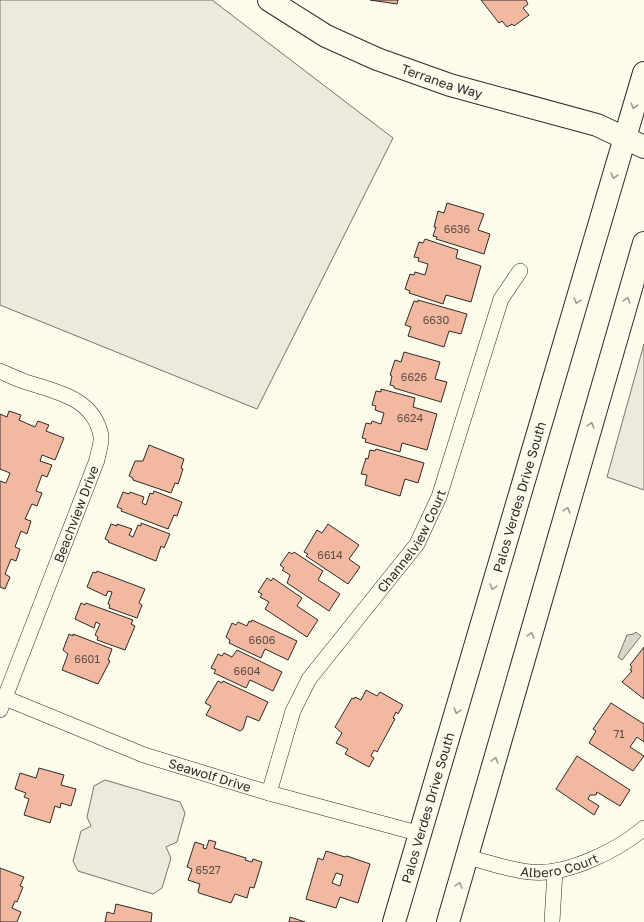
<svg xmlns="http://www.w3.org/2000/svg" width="644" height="922" viewBox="0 0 644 922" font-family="'Golos Text',sans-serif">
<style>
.green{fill:#ecebdb;stroke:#74746e}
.water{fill:#d8d7c9;stroke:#74746e}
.building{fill:#f2b8a0;stroke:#2b2b2b;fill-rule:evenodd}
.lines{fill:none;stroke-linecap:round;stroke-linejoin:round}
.street-casing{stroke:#2b2b2b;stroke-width:16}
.secondary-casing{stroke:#2b2b2b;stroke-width:24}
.primary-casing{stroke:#2b2b2b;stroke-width:24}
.street{stroke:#fdfbea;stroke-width:15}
.secondary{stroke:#fdfbea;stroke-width:22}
.primary{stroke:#fdfbea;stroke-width:22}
.oneway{stroke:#9e9d94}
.labels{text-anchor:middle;stroke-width:3;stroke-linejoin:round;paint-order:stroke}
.number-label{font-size:11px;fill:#5d4e48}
.street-label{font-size:13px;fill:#2b2b2b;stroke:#fdfbea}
</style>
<rect width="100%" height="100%" fill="#fdfbea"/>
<g class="green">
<polygon points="0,0 212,0 393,138 257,409 0,305"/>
<polygon points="644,344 644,490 607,477"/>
<polygon points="105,780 180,802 185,813 177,842 166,847 171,858 162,888 153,894 78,871 73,861 81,831 91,826 87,817 94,786"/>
</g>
<polygon class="water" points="636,632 641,636 622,660 618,657 627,635 634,634"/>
<g class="building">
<polygon points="370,0 398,0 397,4"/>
<polygon points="481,0 526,0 528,4 523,8 529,15 514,26 512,24 507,27 502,21 499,23"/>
<polygon points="447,203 484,214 478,230 490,234 484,254 436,239 437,237 433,236 436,227 434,227 438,211 444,213"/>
<polygon points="425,239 458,250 456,258 481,266 471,302 446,295 443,304 409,293 410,291 405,289 410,274 414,275 415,272 425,275 428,264 418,261 419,258 414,257 419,242 423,243"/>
<polygon points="418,300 467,314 461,334 449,331 444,347 408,336 411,327 405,325 414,301 418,302"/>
<polygon points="404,352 440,362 435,379 447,382 441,402 394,388 394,386 390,385 392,376 390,375 395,360 401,362"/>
<polygon points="381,389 415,398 413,407 437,414 427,450 402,443 400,452 365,442 366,439 362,438 366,423 371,424 372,421 381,424 384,413 375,410 376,406 372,405 376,391 381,392"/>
<polygon points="9,411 21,415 19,420 35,427 38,421 49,425 46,431 64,438 55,460 42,455 40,461 52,465 47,477 42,475 36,491 42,493 37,506 32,504 25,519 31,521 27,534 21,531 15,547 20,549 16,561 11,559 5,574 10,577 5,589 0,587 0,481 6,483 10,473 0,469 0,414 7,417"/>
<polygon points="149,445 184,459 181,468 183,469 178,484 175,483 171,493 133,480 133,478 129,476 135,461 143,461"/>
<polygon points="376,449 424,463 418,483 405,479 400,496 365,485 367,475 361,474 366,458 368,459 370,450 375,451"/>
<polygon points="154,491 182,502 177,516 174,515 168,529 121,511 122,509 117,507 123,492 129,494 130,492 144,497 142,503 146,505 150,493 153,494"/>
<polygon points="141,523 170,534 164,548 161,546 156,561 108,542 109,541 105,539 111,524 117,526 117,524 132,529 129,535 133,537 138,525 141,526"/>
<polygon points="328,524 359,545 349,559 360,567 348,584 306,556 308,554 304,552 317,530 322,533"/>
<polygon points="289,552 292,554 294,552 323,571 318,580 340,594 329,611 287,583 290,575 282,570 284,568 280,565"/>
<polygon points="97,571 145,589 139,603 142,605 137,618 109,608 110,605 108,604 112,592 108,591 106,596 87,587 93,572 96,573"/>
<polygon points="267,578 271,581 273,578 302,598 297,606 318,620 307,637 265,609 269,602 260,597 262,594 258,592"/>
<polygon points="81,603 85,605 86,603 133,620 131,624 135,626 125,650 97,640 98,637 95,635 100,624 96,622 94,628 75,619"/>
<polygon points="252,620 297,641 288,660 265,649 261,658 229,643 230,640 226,637 232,623 236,625 238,622 247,626 249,621 251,622"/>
<polygon points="69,634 73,636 73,634 112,649 108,660 110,661 98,684 62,670 68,654 63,650"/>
<polygon points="644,647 644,699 622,682 632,671 630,670 632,667 630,665"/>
<polygon points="237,650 282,672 273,691 250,680 246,688 214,673 216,670 211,668 218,654 222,656 224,653 232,657"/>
<polygon points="218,681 222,683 223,681 268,702 259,721 247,716 243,729 240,731 206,715 211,706 205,703"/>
<polygon points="366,690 377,696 380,692 403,705 398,714 396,712 393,718 395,719 377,752 374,750 371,756 374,758 369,767 345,754 348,749 336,743 342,733 335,727 352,698 354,699 355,697 361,700"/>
<polygon points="611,703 644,724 644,742 637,737 630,747 644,756 633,771 589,743 596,731 593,729"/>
<polygon points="577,756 630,790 620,806 597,792 596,795 590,795 588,799 599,806 594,815 556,789"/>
<polygon points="39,768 64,775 61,785 76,789 71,806 61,803 60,808 55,806 50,823 24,815 29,799 24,797 26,793 15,789 20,773 36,778"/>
<polygon points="209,840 216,842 214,848 246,858 245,860 252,862 253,859 262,862 254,888 250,887 247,898 235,894 231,903 199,893 198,891 200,884 188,880 192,869 187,867 195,842 204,845 203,848 206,849"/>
<path d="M326,851L345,857L347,856L370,864L358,903L340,897L336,908L306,899L318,858L323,860ZM336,873L343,875L340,886L332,883Z"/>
<polygon points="0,868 24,877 20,886 23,887 17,902 15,901 12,908 21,912 17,922 0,922"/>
<polygon points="116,904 152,913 151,922 105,922 107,912 114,914"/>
<polygon points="290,917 305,922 289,922"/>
</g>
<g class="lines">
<defs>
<g id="street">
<path d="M0,371C9,375 17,379 26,382C57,392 94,398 101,436C102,443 98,453 97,460L0,710"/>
<path id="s1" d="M5,698L144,755L269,793L421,834"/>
<path id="s2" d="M269,793L293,711L309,679L417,544L439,497L501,299L520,271"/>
<path id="s3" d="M467,857C487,862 509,870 530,872C566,876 617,851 644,828"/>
<polyline points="552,922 555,871"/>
</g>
<g id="secondary">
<path id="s4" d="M269,0L326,36L377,59L450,85L597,125L644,147"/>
</g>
<g id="primary">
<path id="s5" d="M394,922L644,73"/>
<polyline points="448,922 644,243"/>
</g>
</defs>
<use href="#street" class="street-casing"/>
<use href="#secondary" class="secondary-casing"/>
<use href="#primary" class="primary-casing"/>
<use href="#street" class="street"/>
<use href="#secondary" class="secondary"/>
<use href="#primary" class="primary"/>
</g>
<defs><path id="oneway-chevron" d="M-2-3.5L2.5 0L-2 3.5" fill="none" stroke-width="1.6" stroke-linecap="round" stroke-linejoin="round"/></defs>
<g class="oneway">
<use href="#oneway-chevron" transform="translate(634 106) rotate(106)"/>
<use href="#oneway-chevron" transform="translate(614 176) rotate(106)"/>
<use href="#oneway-chevron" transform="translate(627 300) rotate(-74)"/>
<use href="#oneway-chevron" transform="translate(577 301) rotate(106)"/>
<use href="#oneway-chevron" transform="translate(591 425) rotate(-74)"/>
<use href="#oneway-chevron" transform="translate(567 510) rotate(-74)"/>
<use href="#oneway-chevron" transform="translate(493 587) rotate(106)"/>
<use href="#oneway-chevron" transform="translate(531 635) rotate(-74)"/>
<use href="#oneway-chevron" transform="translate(457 711) rotate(106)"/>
<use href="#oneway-chevron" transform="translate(495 760) rotate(-74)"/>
<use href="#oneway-chevron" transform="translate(459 885) rotate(-74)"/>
</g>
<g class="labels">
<g class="number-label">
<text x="457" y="233">6636</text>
<text x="436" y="324">6630</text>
<text x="414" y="381">6626</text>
<text x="410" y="422">6624</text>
<text x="330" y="559">6614</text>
<text x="262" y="644">6606</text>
<text x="87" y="663">6601</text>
<text x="247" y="675">6604</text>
<text x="619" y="738">71</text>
<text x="208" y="874">6527</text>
</g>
<g class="street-label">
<text dy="5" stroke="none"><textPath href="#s4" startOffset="192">Terranea Way</textPath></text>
<text dy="5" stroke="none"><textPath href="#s5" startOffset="443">Palos Verdes Drive South</textPath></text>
<text transform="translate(76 514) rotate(-69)" y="5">Beachview Drive</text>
<text dy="5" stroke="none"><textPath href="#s2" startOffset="294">Channelview Court</textPath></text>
<text dy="5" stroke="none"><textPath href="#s1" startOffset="219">Seawolf Drive</textPath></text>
<text dy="5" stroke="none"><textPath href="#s5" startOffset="119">Palos Verdes Drive South</textPath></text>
<text dy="5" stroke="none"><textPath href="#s3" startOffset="95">Albero Court</textPath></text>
</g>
</g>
</svg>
